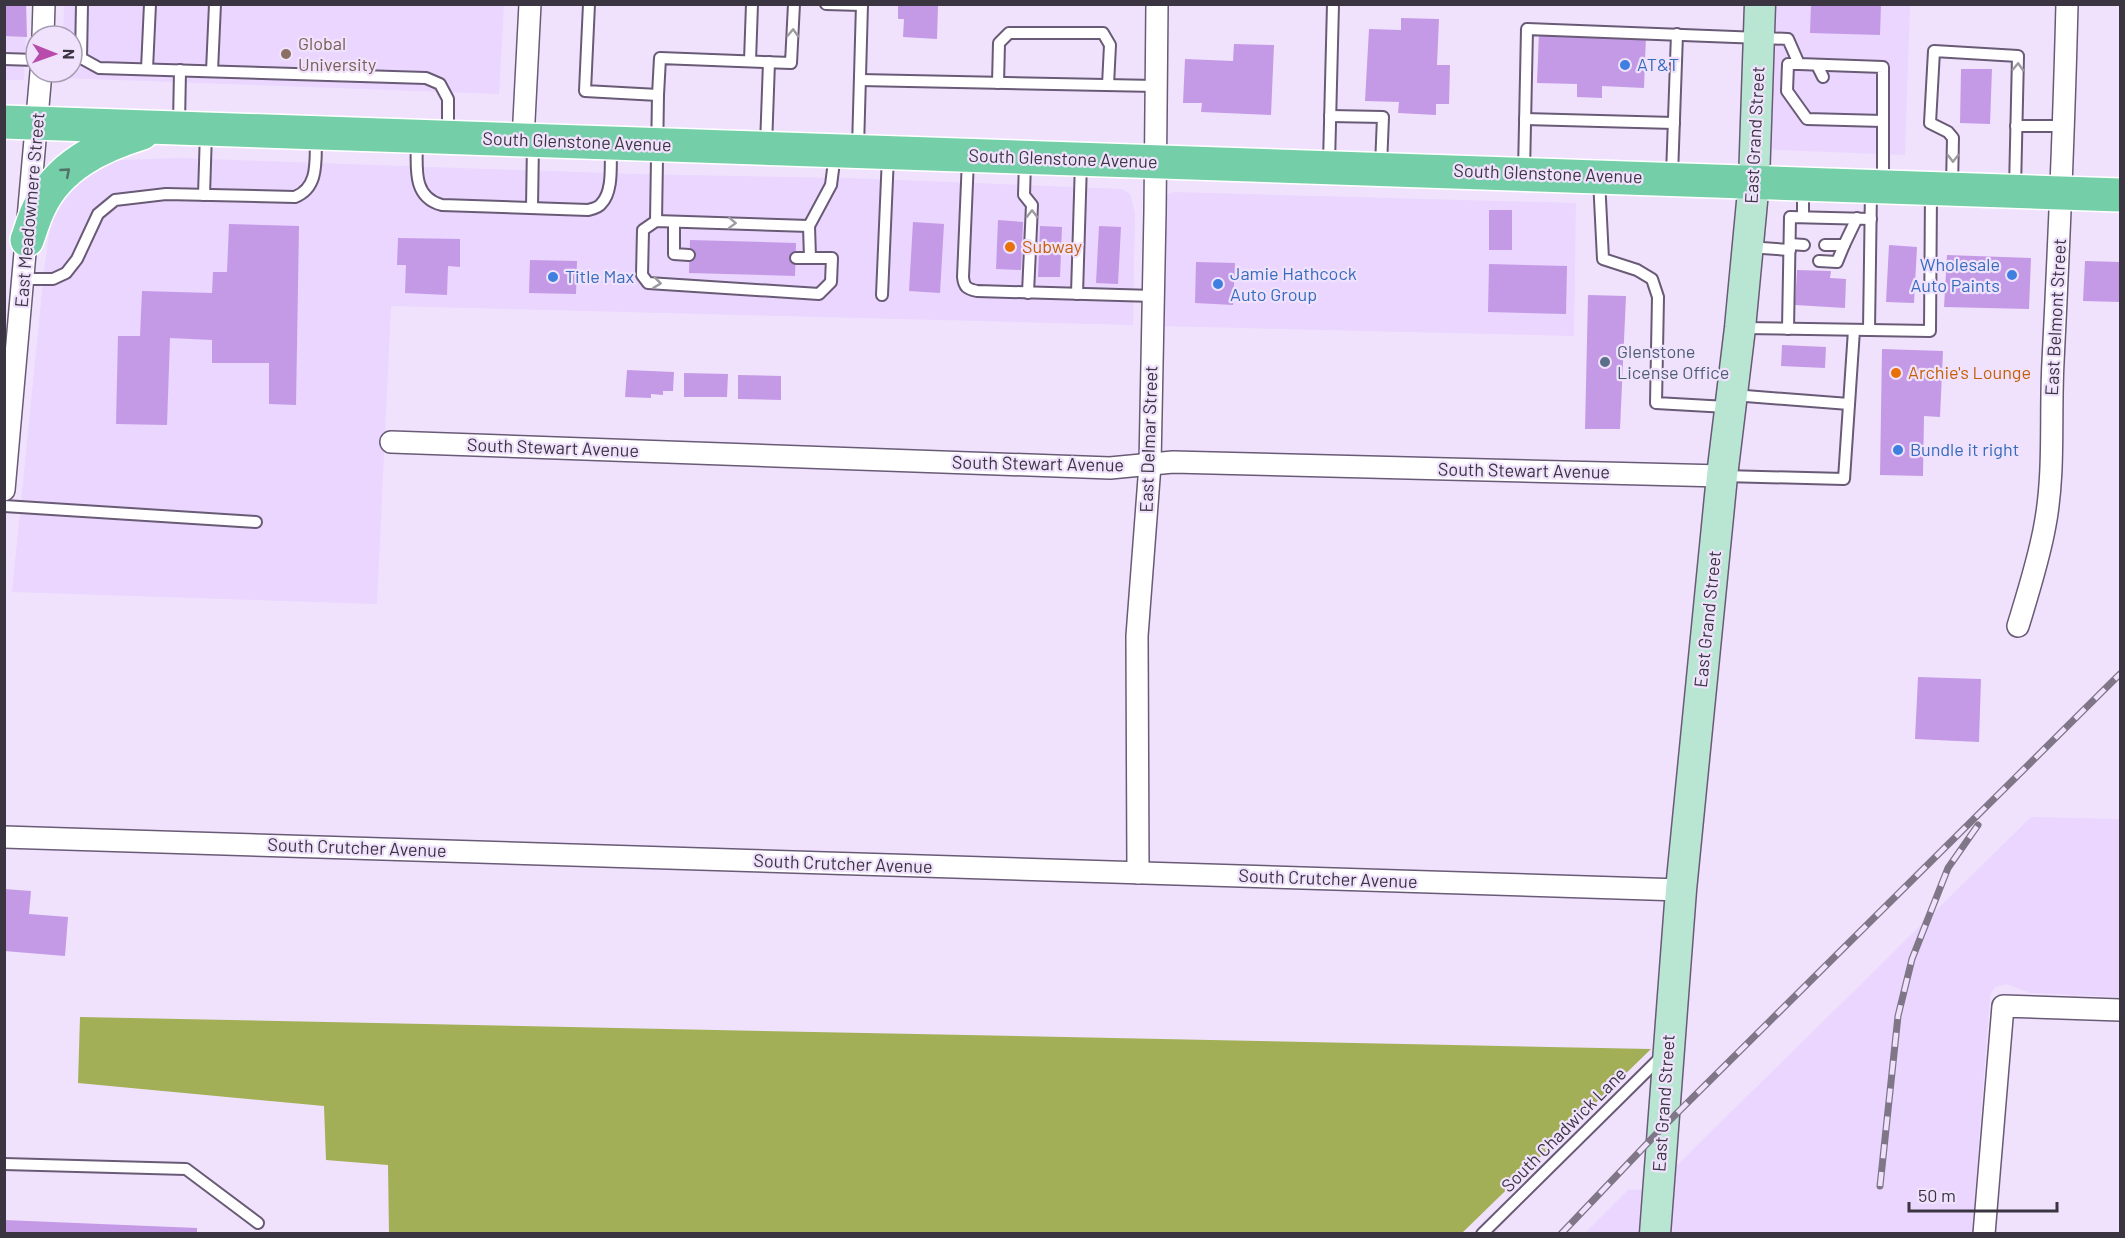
<svg xmlns="http://www.w3.org/2000/svg" width="2125" height="1238" viewBox="0 0 2125 1238" font-family="Barlow,sans-serif">
<style>
.built{fill:#ead6fe}
.forest{fill:#a2af56}
.building{fill:#c49ae7}
.lines{fill:none;stroke-linecap:round;stroke-linejoin:round}
.service-casing{stroke:#695a76;stroke-width:14}
.minor-casing{stroke:#695a76;stroke-width:24}
.secondary-casing{stroke:#695a76;stroke-width:33}
.primary-casing{stroke:#fff;stroke-width:36}
.service{stroke:#fff;stroke-width:10}
.minor{stroke:#fff;stroke-width:21}
.secondary{stroke:#b9e6d3;stroke-width:30}
.primary{stroke:#74cea7;stroke-width:33}
.rail-casing{stroke:#7f7687;stroke-width:7}
.rail{stroke:#f0e2fd;stroke-width:4.5;stroke-dasharray:14;stroke-linecap:butt}
.oneway{stroke:#9d9aa0}
.oneway2{stroke:#52726a}
.education-dot{fill:#8d6e63;stroke:#f0e2fd;stroke-width:2}
.shop-dot{fill:#3f7fe0;stroke:#f0e2fd;stroke-width:2}
.food-dot{fill:#e8710a;stroke:#f0e2fd;stroke-width:2}
.service-dot{fill:#5c6f8a;stroke:#f0e2fd;stroke-width:2}
.labels{text-anchor:middle;stroke-width:4.5;stroke-linejoin:round;paint-order:stroke}
.education-label{font-size:18px;fill:#785e54;stroke:#f0e2fd;text-anchor:start}
.shop-label{font-size:18px;fill:#366cbe;stroke:#f0e2fd;text-anchor:start}
.street-label{font-size:18px;fill:#3b3541;stroke:#f0e2fd}
.food-label{font-size:18px;fill:#c56008;stroke:#f0e2fd;text-anchor:start}
.service-label{font-size:18px;fill:#4e5e75;stroke:#f0e2fd;text-anchor:start}
</style>
<rect width="100%" height="100%" fill="#f0e2fd"/>
<g class="built">
<polygon points="5,5 27,5 24,80 5,80"/>
<polygon points="64,5 504,5 499,94 61,78 61,72 72,72 72,36 63,36"/>
<polygon points="1767,5 1910,5 1905,155 1775,150 1767,147"/>
<polygon points="178,158 633,174 847,178 1122,189 1130,194 1135,213 1133,325 391,306 377,604 12,592 45,263 49,234 55,213 63,194 75,180 117,160"/>
<polygon points="1174,192 1576,203 1574,336 1157,326 1160,201 1166,195"/>
<polygon points="2031,817 2120,819 2120,997 2030,993 2007,984 1995,987 1990,996 1972,1233 1668,1234 1673,1169"/>
<polygon points="1648,1189 1644,1233 1584,1234 1628,1190"/>
</g>
<polygon class="forest" points="80,1017 1651,1049 1462,1233 389,1234 388,1165 326,1160 324,1106 78,1083"/>
<g class="building">
<polygon points="4,4 26,4 27,37 4,36"/>
<polygon points="1811,4 1881,4 1880,35 1810,33"/>
<polygon points="898,5 938,5 937,39 903,37 904,19 898,19"/>
<polygon points="1401,18 1439,19 1437,65 1450,65 1449,104 1436,104 1436,115 1398,113 1399,102 1365,101 1369,29 1401,30"/>
<polygon points="1539,32 1646,36 1644,88 1602,86 1602,98 1577,97 1577,84 1537,83"/>
<polygon points="1234,44 1274,45 1271,115 1201,112 1202,103 1183,103 1185,59 1233,61"/>
<polygon points="1961,69 1992,69 1990,124 1960,123"/>
<rect x="1489" y="210" width="23" height="40"/>
<polygon points="998,220 1023,222 1021,270 996,269"/>
<polygon points="913,222 944,224 940,293 909,291"/>
<polygon points="229,224 299,226 296,405 269,404 269,363 212,363 212,340 170,338 167,425 116,424 118,336 140,336 142,291 212,293 213,272 227,272"/>
<polygon points="1040,226 1062,227 1060,277 1038,277"/>
<polygon points="1099,226 1121,227 1118,284 1096,283"/>
<polygon points="398,238 460,239 460,267 448,266 447,295 405,293 406,265 397,265"/>
<polygon points="690,240 796,243 795,276 689,273"/>
<polygon points="1889,245 1917,247 1914,303 1886,302"/>
<polygon points="1947,255 2031,258 2029,309 1944,307"/>
<polygon points="530,260 577,261 576,294 529,293"/>
<polygon points="2085,261 2120,262 2120,302 2083,301"/>
<polygon points="1196,262 1235,263 1233,305 1195,303"/>
<polygon points="1489,264 1567,266 1566,314 1488,312"/>
<polygon points="1797,270 1831,271 1830,278 1846,279 1845,308 1795,305"/>
<polygon points="1588,295 1626,296 1620,429 1585,429"/>
<polygon points="1782,345 1826,347 1825,368 1781,366"/>
<polygon points="1882,349 1943,351 1940,417 1924,416 1923,476 1880,475"/>
<polygon points="627,370 674,372 673,391 663,391 663,395 651,394 651,398 625,397"/>
<polygon points="684,373 728,374 727,397 684,397"/>
<polygon points="738,375 781,376 781,400 738,399"/>
<polygon points="1918,677 1981,679 1979,742 1915,739"/>
<polygon points="4,889 31,891 29,914 68,917 65,956 4,951"/>
<polygon points="4,1220 197,1228 197,1234 4,1234"/>
</g>
<g class="lines">
<defs>
<g id="service">
<polyline points="82,4 81,58 99,68 426,78 440,84 448,99 448,133"/>
<polyline points="589,4 585,91 658,95 656,221"/>
<polyline points="826,4 862,5"/>
<polyline points="4,59 36,60"/>
<polyline points="750,61 752,4"/>
<polyline points="1799,64 1788,64 1787,91 1807,119 1883,121"/>
<polyline points="1817,65 1823,77"/>
<polyline points="147,69 150,4"/>
<polyline points="212,71 215,4"/>
<polyline points="860,80 1156,86"/>
<polyline points="998,83 999,43 1009,33 1103,33 1110,45 1108,85"/>
<polyline points="658,95 660,58 791,63 794,4"/>
<polyline points="1330,116 1383,117 1381,166"/>
<polyline points="1525,119 1674,123"/>
<polyline points="179,124 180,70"/>
<polyline points="2016,126 2064,126"/>
<path d="M417,139C417,165 411,197 442,205L588,210C592,209 598,208 601,204C614,191 610,163 611,146"/>
<polyline points="766,146 769,62"/>
<polyline points="858,148 862,4"/>
<path d="M968,159L963,277C964,287 967,289 977,291L1154,296"/>
<polyline points="1025,162 1024,195 1032,205 1028,293"/>
<polyline points="1329,163 1333,4"/>
<polyline points="1524,172 1527,29 1788,39 1799,64 1883,67 1883,183"/>
<polyline points="1672,175 1677,34"/>
<polyline points="1599,179 1603,259 1637,270 1652,279 1658,297 1656,403 1727,407"/>
<polyline points="1952,186 1953,138 1948,132 1930,123 1934,51 2018,56 2015,189"/>
<polyline points="204,195 206,132"/>
<polyline points="532,208 533,142"/>
<polyline points="1803,217 1803,188"/>
<polyline points="674,222 674,254 689,255"/>
<polyline points="809,226 810,258"/>
<polyline points="1790,244 1804,245"/>
<polyline points="1825,245 1844,245 1857,218"/>
<polyline points="1748,247 1790,250"/>
<polyline points="796,258 832,258 831,282 819,294 648,283 642,275 643,230 656,221 809,226 831,185 835,154"/>
<polyline points="1819,261 1837,262 1844,245"/>
<path d="M24,279H53L66,273L77,259L98,214L115,200L166,194L295,197C320,187 315,159 316,136"/>
<polyline points="1077,294 1081,162"/>
<polyline points="882,295 888,156"/>
<polyline points="1743,328 1930,331 1931,192"/>
<polyline points="1788,329 1790,217 1871,219"/>
<polyline points="1869,330 1871,190"/>
<polyline points="1733,395 1849,404"/>
<polyline points="1724,476 1844,479 1854,330"/>
<polyline points="4,506 256,522"/>
<polyline points="4,1164 186,1169 258,1223"/>
<polyline points="1482,1234 1662,1056"/>
</g>
<g id="minor">
<polyline points="43,36 44,4"/>
<polyline points="523,140 530,4"/>
<polyline points="391,442 1110,468 1173,462 1722,476"/>
<polyline points="4,490 41,72"/>
<path d="M2018,626C2028,593 2039,559 2045,525C2055,472 2050,416 2053,362C2059,243 2064,124 2067,4"/>
<polyline points="4,837 1681,890"/>
<polyline points="1138,873 1137,636 1150,465 1155,212 1157,4"/>
<polyline points="1984,1234 2003,1006 2120,1010"/>
</g>
<polyline id="secondary" points="1655,1234 1681,890 1722,476 1740,328 1754,181 1760,4"/>
<g id="primary">
<polyline points="4,122 2120,195"/>
<path d="M27,240C31,229 34,218 39,208C58,166 100,146 142,133"/>
</g>
</defs>
<use href="#service" class="service-casing"/>
<use href="#minor" class="minor-casing"/>
<use href="#secondary" class="secondary-casing"/>
<use href="#primary" class="primary-casing"/>
<use href="#service" class="service"/>
<use href="#minor" class="minor"/>
<use href="#secondary" class="secondary"/>
<use href="#primary" class="primary"/>
<defs>
<g id="rail">
<polyline points="1880,1186 1898,1016 1912,959 1948,868 1978,825"/>
<polyline points="1561,1234 1662,1128 2120,674"/>
</g>
</defs>
<use href="#rail" class="rail-casing"/>
<use href="#rail" class="rail"/>
</g>
<defs><path id="oneway-chevron" d="M-2-3.5L2.5 0L-2 3.5" fill="none" stroke-width="1.6" stroke-linecap="round" stroke-linejoin="round" transform="scale(1.5)"/></defs>
<g class="oneway">
<use href="#oneway-chevron" transform="translate(793 33) rotate(-88)"/>
<use href="#oneway-chevron" transform="translate(2018 67) rotate(-88)"/>
<use href="#oneway-chevron" transform="translate(1953 158) rotate(91)"/>
<use href="#oneway-chevron" transform="translate(1032 214) rotate(-89)"/>
<use href="#oneway-chevron" transform="translate(732 223) rotate(2)"/>
<use href="#oneway-chevron" transform="translate(657 283) rotate(7)"/>
</g>
<use class="oneway2" href="#oneway-chevron" transform="translate(66 172) rotate(-41)"/>
<circle class="education-dot" cx="286" cy="54" r="6"/>
<g class="shop-dot">
<circle cx="1625" cy="65" r="6"/>
<circle cx="2012" cy="275" r="6"/>
<circle cx="553" cy="277" r="6"/>
<circle cx="1218" cy="284" r="6"/>
<circle cx="1898" cy="450" r="6"/>
</g>
<g class="food-dot">
<circle cx="1010" cy="247" r="6"/>
<circle cx="1896" cy="373" r="6"/>
</g>
<circle class="service-dot" cx="1605" cy="362" r="6"/>
<g class="labels">
<g class="education-label">
<text x="298" y="50">Global<tspan x="298" dy="21">University</tspan></text>
</g>
<g class="shop-label">
<text x="1637" y="71">AT&amp;T</text>
<text x="2000" y="271" text-anchor="end">Wholesale<tspan x="2000" dy="21">Auto Paints</tspan></text>
<text x="1230" y="280">Jamie Hathcock<tspan x="1230" dy="21">Auto Group</tspan></text>
<text x="565" y="283">Title Max</text>
<text x="1910" y="456">Bundle it right</text>
</g>
<g class="street-label">
<text transform="translate(1755 135) rotate(-87)" y="6">East Grand Street</text>
<text transform="translate(577 142) rotate(2)" y="6">South Glenstone Avenue</text>
<text transform="translate(1063 159) rotate(2)" y="6">South Glenstone Avenue</text>
<text transform="translate(1548 174) rotate(2)" y="6">South Glenstone Avenue</text>
<text transform="translate(30 210) rotate(-85)" y="6">East Meadowmere Street</text>
<text transform="translate(2056 317) rotate(-87)" y="6">East Belmont Street</text>
<text transform="translate(1149 439) rotate(-88)" y="6">East Delmar Street</text>
<text transform="translate(553 448) rotate(2)" y="6">South Stewart Avenue</text>
<text transform="translate(1038 464) rotate(1)" y="6">South Stewart Avenue</text>
<text transform="translate(1524 471) rotate(1)" y="6">South Stewart Avenue</text>
<text transform="translate(1708 619) rotate(-84)" y="6">East Grand Street</text>
<text transform="translate(357 848) rotate(2)" y="6">South Crutcher Avenue</text>
<text transform="translate(843 864) rotate(2)" y="6">South Crutcher Avenue</text>
<text transform="translate(1328 879) rotate(2)" y="6">South Crutcher Avenue</text>
<text transform="translate(1664 1103) rotate(-86)" y="6">East Grand Street</text>
<text transform="translate(1564 1130) rotate(-45)" y="6">South Chadwick Lane</text>
</g>
<g class="food-label">
<text x="1022" y="253">Subway</text>
<text x="1908" y="379">Archie's Lounge</text>
</g>
<g class="service-label">
<text x="1617" y="358">Glenstone<tspan x="1617" dy="21">License Office</tspan></text>
</g>
</g>
<rect width="2125" height="1238" fill="none" stroke="#3b3541" stroke-width="12"/>
<g transform="translate(54 54) rotate(91)"><circle r="28" fill="#f0e2fd" stroke="#a89db2" stroke-width="1.5"/>
<path d="M0-4.5L10 22L0 15L-10 22Z" fill="#b84cac"/>
<text y="-9" font-size="16" font-weight="bold" text-anchor="middle" fill="#3b3541">N</text>
</g>
<path d="M1909 1202v9h148v-9" fill="none" stroke="#3b3541" stroke-width="3"/>
<text x="1918" y="1202" font-size="18" fill="#3b3541" stroke="#f0e2fd" stroke-width="4.5" paint-order="stroke">50 m</text>
</svg>
